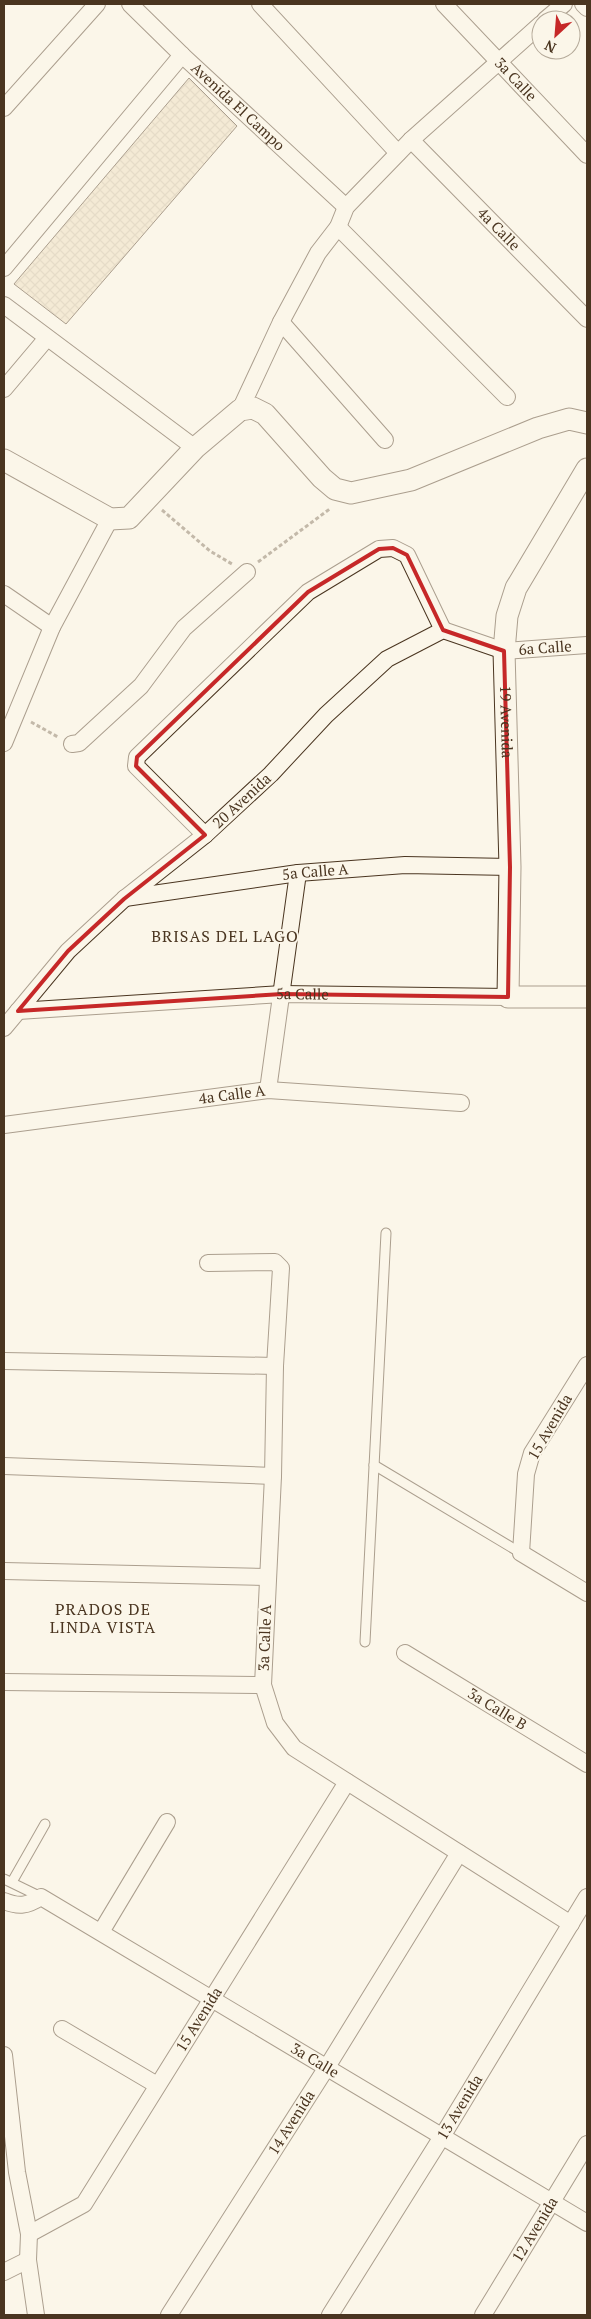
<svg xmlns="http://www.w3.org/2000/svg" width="591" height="2319" viewBox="0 0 591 2319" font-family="'PT Serif',serif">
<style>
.building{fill:url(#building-cross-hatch);stroke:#4a3520}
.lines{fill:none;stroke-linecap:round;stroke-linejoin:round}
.service-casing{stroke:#4a3520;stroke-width:11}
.minor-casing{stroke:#4a3520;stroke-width:18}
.tertiary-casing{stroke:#4a3520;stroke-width:23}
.path{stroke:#7f6f5c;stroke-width:3;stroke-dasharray:4 2.5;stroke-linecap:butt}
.service{stroke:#fbf6e9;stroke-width:9}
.minor{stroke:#fbf6e9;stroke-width:16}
.tertiary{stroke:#fbf6e9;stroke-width:21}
.marked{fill:none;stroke:#c62828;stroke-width:4;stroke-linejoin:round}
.labels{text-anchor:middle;stroke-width:4;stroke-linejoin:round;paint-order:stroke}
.street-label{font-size:15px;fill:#4a3520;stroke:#fbf6e9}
.neighbourhood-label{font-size:16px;letter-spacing:1px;fill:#4a3520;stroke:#fbf6e9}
</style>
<defs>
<pattern id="building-cross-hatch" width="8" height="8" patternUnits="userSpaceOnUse" patternTransform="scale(1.25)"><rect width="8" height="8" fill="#ecdcbc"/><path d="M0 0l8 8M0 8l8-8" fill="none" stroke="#ccbda1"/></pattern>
</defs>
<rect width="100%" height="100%" fill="#fbf6e9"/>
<polygon class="building" points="189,78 237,126 66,324 14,284"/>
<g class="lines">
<defs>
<g id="service">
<polyline points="374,1465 521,1553"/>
<polyline points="365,1642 386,1233"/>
<polyline points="4,1879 41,1897"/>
<polyline points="12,1882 45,1824"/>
</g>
<g id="minor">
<path id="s1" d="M130,4L182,55L346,207"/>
<polyline points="260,4 398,153"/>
<path id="s2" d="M444,4L587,155"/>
<polyline points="583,4 587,8"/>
<polyline points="545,20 564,4"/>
<polyline points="4,108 97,4"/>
<path id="s3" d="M411,140L587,319"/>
<polyline points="338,227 507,397"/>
<polyline points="4,268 182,55"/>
<polyline points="4,305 195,448"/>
<polyline points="281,322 385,440"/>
<polyline points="4,389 47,338"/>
<polyline points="240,410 281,322 318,253 338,227 346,207 411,140 541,24"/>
<polyline points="4,594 52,627"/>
<polyline points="4,743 52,627 110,519"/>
<polyline points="72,744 79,743 141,686 184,628 247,572"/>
<polyline points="205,835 136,766 137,757 308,592 379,549 393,548 407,555 443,630"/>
<path id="s4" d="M125,898L298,873L405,865L510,867"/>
<path id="s5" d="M18,1011L282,994L508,997"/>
<path id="s6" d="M4,1028L68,951L124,899L205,835L271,774L326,715L387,659L443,630L504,651L587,645"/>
<polyline points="268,1090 298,873"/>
<path id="s7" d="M4,1125L268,1090L461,1103"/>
<polyline points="208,1263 275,1262 281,1268 275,1366 273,1476 263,1685 275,1723 294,1748 571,1924"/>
<polyline points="4,1361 275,1366"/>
<polyline points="587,1365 532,1453 526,1474 521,1553 587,1593"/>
<polyline points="4,1466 273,1476"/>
<polyline points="4,1571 268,1577"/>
<path id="s8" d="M405,1653L587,1764"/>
<polyline points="4,1682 263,1685"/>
<path id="s9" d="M4,1901C19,1907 27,1906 41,1897L587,2223"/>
<polyline points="101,1932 167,1822"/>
<polyline points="62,2029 157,2085"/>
<polyline points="4,2055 17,2172 29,2234 28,2260 36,2315"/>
<path id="s10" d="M29,2234L84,2204L347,1782"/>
<polyline points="4,2272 28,2260"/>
<path id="s11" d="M169,2315L327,2067L459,1853"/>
<path id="s12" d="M330,2315L443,2135L587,1897"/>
<path id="s13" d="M483,2315L587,2144"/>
</g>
<g id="tertiary">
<polyline points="4,460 110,519 129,518 195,448 240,410 253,408 265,414 322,478 335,489 351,493 411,480 538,428 569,419 587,423"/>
<path id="s14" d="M587,469L516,588L507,616L504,651L510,867L508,997H587"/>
</g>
</defs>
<use href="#service" class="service-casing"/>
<use href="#minor" class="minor-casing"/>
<use href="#tertiary" class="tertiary-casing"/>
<g class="path">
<polyline points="162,510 210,551 232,564"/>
<polyline points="258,562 331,508"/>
<polyline points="31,722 58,737"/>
</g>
<use href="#service" class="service"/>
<use href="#minor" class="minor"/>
<use href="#tertiary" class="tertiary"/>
</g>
<path d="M0 0H591V2319H0ZM393,548L407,555L443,630L504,651L510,867L508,997L282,994L18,1011L68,951L124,899L205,835L136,766L137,757L308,592L379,549Z" fill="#fbf6e9" fill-opacity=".55" fill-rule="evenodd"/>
<path class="marked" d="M393,548L407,555L443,630L504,651L510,867L508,997L282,994L18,1011L68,951L124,899L205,835L136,766L137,757L308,592L379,549Z"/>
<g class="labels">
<g class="street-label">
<text dy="5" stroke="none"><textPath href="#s2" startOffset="104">3a Calle</textPath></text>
<text dy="5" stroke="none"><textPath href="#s1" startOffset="149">Avenida El Campo</textPath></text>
<text dy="5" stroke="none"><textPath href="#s3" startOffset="125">4a Calle</textPath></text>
<text dy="5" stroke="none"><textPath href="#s6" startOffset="702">6a Calle</textPath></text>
<text dy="5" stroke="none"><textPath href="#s14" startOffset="274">19 Avenida</textPath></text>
<text dy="5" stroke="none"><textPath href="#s6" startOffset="330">20 Avenida</textPath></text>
<text dy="5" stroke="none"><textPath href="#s4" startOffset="192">5a Calle A</textPath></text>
<text dy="5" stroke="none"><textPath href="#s5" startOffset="285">5a Calle</textPath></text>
<text dy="5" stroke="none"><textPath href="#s7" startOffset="230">4a Calle A</textPath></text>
<text transform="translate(550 1427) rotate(-60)" y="5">15 Avenida</text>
<text transform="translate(265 1638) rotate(-88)" y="5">3a Calle A</text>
<text dy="5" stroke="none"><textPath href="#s8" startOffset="108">3a Calle B</textPath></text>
<text dy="5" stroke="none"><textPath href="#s10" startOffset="280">15 Avenida</textPath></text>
<text dy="5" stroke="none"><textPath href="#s9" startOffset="358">3a Calle</textPath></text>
<text dy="5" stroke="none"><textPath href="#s12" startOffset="245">13 Avenida</textPath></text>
<text dy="5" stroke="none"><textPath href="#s11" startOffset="228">14 Avenida</textPath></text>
<text dy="5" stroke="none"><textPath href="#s13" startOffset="100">12 Avenida</textPath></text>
</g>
<g class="neighbourhood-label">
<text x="225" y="942">BRISAS DEL LAGO</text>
<text x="103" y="1615">PRADOS DE<tspan x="103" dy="18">LINDA VISTA</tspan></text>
</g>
</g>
<rect width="591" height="2319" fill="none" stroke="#4a3520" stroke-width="10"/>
<g transform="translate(556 35) rotate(206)"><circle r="24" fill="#fbf6e9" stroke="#b4a999"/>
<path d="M0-4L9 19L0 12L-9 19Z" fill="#c62828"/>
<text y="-8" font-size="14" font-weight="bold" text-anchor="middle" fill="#4a3520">N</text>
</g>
</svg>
